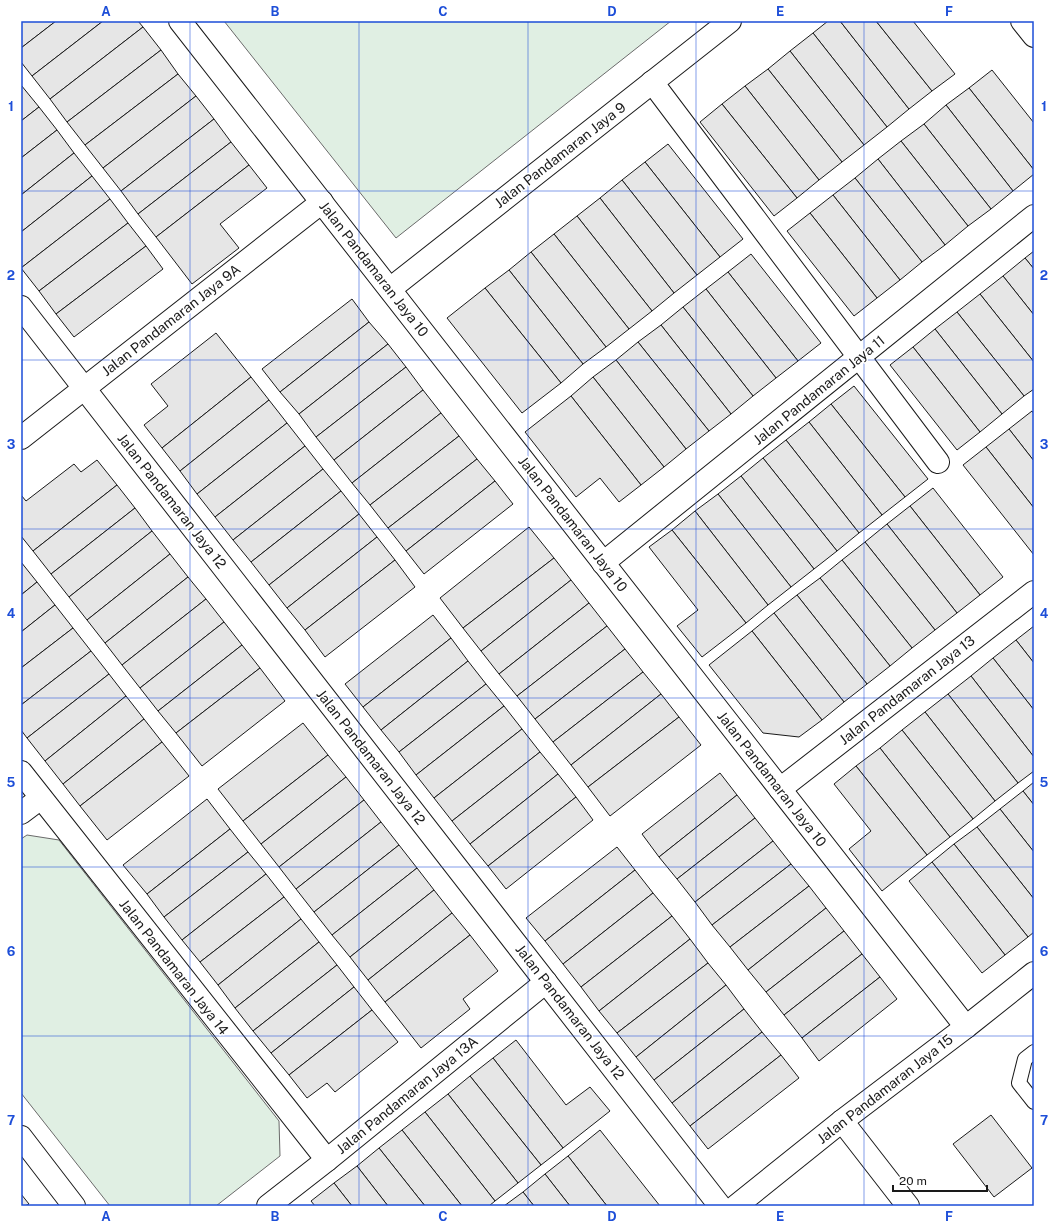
<svg xmlns="http://www.w3.org/2000/svg" width="1055" height="1227" viewBox="0 0 1055 1227" font-family="'Public Sans',sans-serif">
<style>
.green{fill:#e0efe3;stroke:#6a6a6a}
.building{fill:#e6e6e6;stroke:#1a1a1a}
.lines{fill:none;stroke-linecap:round;stroke-linejoin:round}
.lane-casing{stroke:#1a1a1a;stroke-width:16}
.street-casing{stroke:#1a1a1a;stroke-width:24}
.secondary-casing{stroke:#1a1a1a;stroke-width:24}
.lane{stroke:#fff;stroke-width:14}
.street{stroke:#fff;stroke-width:22}
.secondary{stroke:#fff;stroke-width:22}
.grid{fill:none;stroke:#1d4ed8;stroke-width:1;stroke-opacity:0.55}
.labels{text-anchor:middle;stroke-width:3;stroke-linejoin:round;paint-order:stroke}
.street-label{font-size:14px;fill:#1a1a1a;stroke:#fff}
.neatline{fill:none;stroke:#1d4ed8;stroke-width:1.5}
.grid-label{font-size:13px;text-anchor:middle;font-weight:bold;fill:#1d4ed8}
</style>
<rect width="100%" height="100%" fill="#fff"/>
<g class="green">
<polygon points="224,21 671,21 396,238"/>
<polygon points="27,835 59,840 279,1121 280,1156 216,1206 110,1206 21,1093 21,839"/>
</g>
<g class="building">
<polygon points="21,21 56,21 21,48"/>
<polygon points="56,21 103,21 32,76 21,62 21,48"/>
<polygon points="103,21 138,21 143,27 50,99 32,76"/>
<polygon points="828,21 840,21 909,109 887,127 813,33"/>
<polygon points="840,21 876,21 932,91 909,109"/>
<polygon points="876,21 913,21 955,74 932,91"/>
<polygon points="143,27 161,50 67,122 50,99"/>
<polygon points="813,33 887,127 864,145 790,51"/>
<polygon points="161,50 178,74 85,145 67,122"/>
<polygon points="790,51 864,145 842,162 768,69"/>
<polygon points="768,69 842,162 819,180 745,86"/>
<polygon points="992,70 1034,123 1034,170 969,88"/>
<polygon points="178,74 196,96 103,168 85,145"/>
<polygon points="21,85 39,107 21,121"/>
<polygon points="745,86 819,180 797,198 722,104"/>
<polygon points="969,88 1034,170 1034,174 1013,191 946,105"/>
<polygon points="196,96 214,119 121,191 103,168"/>
<polygon points="722,104 797,198 774,216 700,122"/>
<polygon points="946,105 1013,191 991,209 924,124"/>
<polygon points="39,107 57,130 21,158 21,121"/>
<polygon points="214,119 231,142 138,214 121,191"/>
<polygon points="924,124 991,209 968,226 901,141"/>
<polygon points="57,130 74,153 21,195 21,158"/>
<polygon points="901,141 968,226 945,245 878,159"/>
<polygon points="231,142 249,165 156,237 138,214"/>
<polygon points="668,144 743,239 720,257 645,162"/>
<polygon points="74,153 92,176 21,232 21,195"/>
<polygon points="878,159 945,245 922,262 855,178"/>
<polygon points="645,162 720,257 697,275 622,180"/>
<polygon points="249,165 267,188 220,224 239,248 192,284 156,237"/>
<polygon points="92,176 110,199 21,268 21,232"/>
<polygon points="855,178 922,262 900,280 833,195"/>
<polygon points="622,180 697,275 674,293 600,198"/>
<polygon points="833,195 900,280 877,298 810,213"/>
<polygon points="600,198 674,293 652,311 577,216"/>
<polygon points="110,199 128,223 39,291 21,268"/>
<polygon points="810,213 877,298 854,316 787,231"/>
<polygon points="577,216 652,311 629,329 554,234"/>
<polygon points="128,223 146,246 56,314 39,291"/>
<polygon points="554,234 629,329 606,347 531,252"/>
<polygon points="146,246 163,269 74,337 56,314"/>
<polygon points="1034,251 1034,269 1025,258"/>
<polygon points="531,252 606,347 583,364 509,270"/>
<polygon points="751,254 821,343 798,361 728,272"/>
<polygon points="1025,258 1034,269 1034,315 1003,276"/>
<polygon points="509,270 583,364 561,383 485,288"/>
<polygon points="728,272 798,361 776,378 706,289"/>
<polygon points="1003,276 1034,315 1034,362 980,294"/>
<polygon points="485,288 561,383 522,413 447,318"/>
<polygon points="706,289 776,378 753,396 683,307"/>
<polygon points="980,294 1034,362 1034,389 1024,396 957,312"/>
<polygon points="352,299 369,322 280,392 262,369"/>
<polygon points="683,307 753,396 731,414 661,325"/>
<polygon points="957,312 1024,396 1002,414 935,329"/>
<polygon points="369,322 388,344 299,414 280,392"/>
<polygon points="661,325 731,414 709,431 638,342"/>
<polygon points="935,329 1002,414 980,432 913,347"/>
<polygon points="216,333 251,377 162,448 144,425 168,406 151,384"/>
<polygon points="638,342 709,431 686,449 616,360"/>
<polygon points="388,344 406,367 316,437 299,414"/>
<polygon points="913,347 980,432 957,450 890,365"/>
<polygon points="616,360 686,449 664,467 593,377"/>
<polygon points="406,367 423,390 334,460 316,437"/>
<polygon points="251,377 269,400 180,471 162,448"/>
<polygon points="593,377 664,467 641,485 571,396"/>
<polygon points="854,386 928,479 905,497 831,404"/>
<polygon points="423,390 441,413 352,483 334,460"/>
<polygon points="571,396 641,485 619,502 600,478 576,497 525,432"/>
<polygon points="269,400 287,423 197,494 180,471"/>
<polygon points="831,404 905,497 882,515 809,422"/>
<polygon points="1032,411 1034,414 1034,461 1009,429"/>
<polygon points="441,413 459,436 370,505 352,483"/>
<polygon points="809,422 882,515 859,533 786,440"/>
<polygon points="287,423 305,446 215,517 197,494"/>
<polygon points="1009,429 1034,461 1034,508 986,447"/>
<polygon points="459,436 477,459 388,528 370,505"/>
<polygon points="786,440 859,533 837,551 763,458"/>
<polygon points="305,446 323,469 233,540 215,517"/>
<polygon points="986,447 1034,508 1034,555 963,465"/>
<polygon points="763,458 837,551 814,569 741,476"/>
<polygon points="477,459 495,481 406,551 388,528"/>
<polygon points="97,460 117,485 33,551 21,536 21,495 26,501 74,464 81,472"/>
<polygon points="323,469 341,491 251,562 233,540"/>
<polygon points="741,476 814,569 791,587 718,494"/>
<polygon points="495,481 513,504 424,574 406,551"/>
<polygon points="117,485 135,508 51,574 33,551"/>
<polygon points="933,488 1003,577 980,595 910,506"/>
<polygon points="341,491 359,514 269,585 251,562"/>
<polygon points="718,494 791,587 768,605 695,511"/>
<polygon points="910,506 980,595 957,613 887,524"/>
<polygon points="135,508 152,531 69,597 51,574"/>
<polygon points="695,511 768,605 746,623 672,530"/>
<polygon points="359,514 377,537 287,608 269,585"/>
<polygon points="887,524 957,613 935,630 865,542"/>
<polygon points="529,527 554,558 463,628 440,598"/>
<polygon points="672,530 746,623 702,657 677,626 698,610 649,547"/>
<polygon points="152,531 170,554 87,620 69,597"/>
<polygon points="377,537 395,560 305,630 287,608"/>
<polygon points="865,542 935,630 912,648 842,560"/>
<polygon points="170,554 188,577 105,643 87,620"/>
<polygon points="554,558 571,580 481,651 463,628"/>
<polygon points="395,560 415,587 325,657 305,630"/>
<polygon points="842,560 912,648 890,666 820,578"/>
<polygon points="21,562 37,582 21,595"/>
<polygon points="188,577 206,599 122,665 105,643"/>
<polygon points="820,578 890,666 867,684 797,595"/>
<polygon points="571,580 589,603 499,674 481,651"/>
<polygon points="37,582 55,605 21,632 21,595"/>
<polygon points="797,595 867,684 844,702 774,613"/>
<polygon points="206,599 224,622 140,688 122,665"/>
<polygon points="589,603 607,626 517,696 499,674"/>
<polygon points="55,605 73,628 21,668 21,632"/>
<polygon points="774,613 844,702 822,720 752,631"/>
<polygon points="433,615 451,638 363,707 345,684"/>
<polygon points="224,622 242,645 158,711 140,688"/>
<polygon points="607,626 625,649 535,719 517,696"/>
<polygon points="1034,626 1034,663 1016,640"/>
<polygon points="73,628 91,651 21,705 21,668"/>
<polygon points="752,631 822,720 799,737 763,733 709,665"/>
<polygon points="451,638 468,661 381,730 363,707"/>
<polygon points="1016,640 1034,663 1034,710 993,658"/>
<polygon points="242,645 260,668 176,733 158,711"/>
<polygon points="625,649 643,672 553,742 535,719"/>
<polygon points="91,651 109,674 27,738 21,730 21,705"/>
<polygon points="993,658 1034,710 1034,757 971,676"/>
<polygon points="468,661 486,684 399,752 381,730"/>
<polygon points="260,668 285,701 202,766 176,733"/>
<polygon points="643,672 661,694 571,765 553,742"/>
<polygon points="109,674 126,696 45,761 27,738"/>
<polygon points="971,676 1034,757 1034,771 1018,783 948,694"/>
<polygon points="486,684 504,706 416,775 399,752"/>
<polygon points="661,694 679,717 588,787 571,765"/>
<polygon points="948,694 1018,783 995,801 925,712"/>
<polygon points="126,696 144,719 63,784 45,761"/>
<polygon points="504,706 522,729 434,798 416,775"/>
<polygon points="925,712 995,801 973,819 902,730"/>
<polygon points="679,717 701,745 610,816 588,787"/>
<polygon points="144,719 162,742 80,806 63,784"/>
<polygon points="303,723 328,755 243,821 218,789"/>
<polygon points="522,729 540,752 452,821 434,798"/>
<polygon points="902,730 973,819 950,837 880,748"/>
<polygon points="162,742 189,776 107,840 80,806"/>
<polygon points="880,748 950,837 927,855 856,766"/>
<polygon points="540,752 558,774 470,844 452,821"/>
<polygon points="328,755 346,777 261,844 243,821"/>
<polygon points="856,766 927,855 882,891 849,849 871,831 834,784"/>
<polygon points="720,773 737,795 659,857 642,834"/>
<polygon points="558,774 576,797 488,866 470,844"/>
<polygon points="346,777 364,800 279,867 261,844"/>
<polygon points="1034,782 1034,805 1023,791"/>
<polygon points="1023,791 1034,805 1034,852 1000,809"/>
<polygon points="737,795 755,818 677,879 659,857"/>
<polygon points="576,797 593,820 506,889 488,866"/>
<polygon points="207,799 230,829 147,894 123,865"/>
<polygon points="364,800 381,822 296,889 279,867"/>
<polygon points="1000,809 1034,852 1034,899 977,827"/>
<polygon points="755,818 773,841 695,902 677,879"/>
<polygon points="381,822 399,845 314,912 296,889"/>
<polygon points="977,827 1034,899 1034,932 1028,937 954,844"/>
<polygon points="230,829 248,852 164,917 147,894"/>
<polygon points="773,841 791,864 712,925 695,902"/>
<polygon points="954,844 1028,937 1005,955 932,862"/>
<polygon points="399,845 417,868 332,935 314,912"/>
<polygon points="617,847 635,870 545,941 526,918"/>
<polygon points="248,852 266,874 182,940 164,917"/>
<polygon points="932,862 1005,955 982,973 909,881"/>
<polygon points="791,864 809,886 730,947 712,925"/>
<polygon points="417,868 434,890 350,957 332,935"/>
<polygon points="635,870 653,893 563,964 545,941"/>
<polygon points="266,874 284,897 200,962 182,940"/>
<polygon points="809,886 826,908 748,970 730,947"/>
<polygon points="434,890 452,913 368,980 350,957"/>
<polygon points="653,893 672,916 581,987 563,964"/>
<polygon points="284,897 301,919 218,985 200,962"/>
<polygon points="826,908 844,931 766,992 748,970"/>
<polygon points="452,913 470,935 385,1002 368,980"/>
<polygon points="672,916 690,939 599,1011 581,987"/>
<polygon points="301,919 319,942 235,1008 218,985"/>
<polygon points="844,931 862,954 784,1015 766,992"/>
<polygon points="470,935 498,971 463,999 470,1009 421,1048 385,1002"/>
<polygon points="690,939 708,963 617,1033 599,1011"/>
<polygon points="319,942 337,965 253,1031 235,1008"/>
<polygon points="862,954 880,977 802,1038 784,1015"/>
<polygon points="708,963 726,985 636,1057 617,1033"/>
<polygon points="337,965 354,987 271,1053 253,1031"/>
<polygon points="880,977 897,999 819,1061 802,1038"/>
<polygon points="726,985 744,1009 654,1080 636,1057"/>
<polygon points="354,987 372,1010 289,1075 271,1053"/>
<polygon points="744,1009 762,1032 672,1103 654,1080"/>
<polygon points="372,1010 398,1042 335,1092 327,1083 307,1098 289,1075"/>
<polygon points="762,1032 781,1055 690,1126 672,1103"/>
<polygon points="516,1040 566,1105 590,1087 610,1111 563,1148 493,1058"/>
<polygon points="781,1055 799,1078 708,1149 690,1126"/>
<polygon points="493,1058 563,1148 541,1165 470,1076"/>
<polygon points="470,1076 541,1165 518,1183 448,1094"/>
<polygon points="448,1094 518,1183 495,1201 425,1112"/>
<polygon points="425,1112 495,1201 489,1206 462,1206 402,1130"/>
<polygon points="991,1115 1032,1168 994,1197 953,1144"/>
<polygon points="402,1130 462,1206 425,1206 379,1148"/>
<polygon points="600,1130 660,1206 607,1206 568,1156"/>
<polygon points="379,1148 425,1206 388,1206 357,1166"/>
<polygon points="568,1156 607,1206 570,1206 545,1174"/>
<polygon points="357,1166 388,1206 352,1206 334,1183"/>
<polygon points="545,1174 570,1206 534,1206 523,1192"/>
<polygon points="334,1183 352,1206 315,1206 311,1201"/>
<polygon points="523,1192 534,1206 504,1206"/>
<polygon points="21,1194 29,1204 25,1206 21,1206"/>
</g>
<g class="lines">
<defs>
<polyline id="lane" points="1034,1052 1025,1059 1019,1083 1034,1102"/>
<g id="street">
<polyline points="180,21 966,1027"/>
<polyline points="1022,21 1034,36"/>
<polyline points="652,82 938,462"/>
<polyline points="390,289 730,21"/>
<polyline points="21,307 720,1206"/>
<polyline points="21,438 322,202"/>
<polyline points="603,563 1034,216"/>
<polyline points="21,772 327,1160"/>
<polyline points="780,789 1034,592"/>
<polyline points="21,813 41,798"/>
<polyline points="842,1121 908,1206"/>
<polyline points="21,1137 74,1206"/>
<polyline points="268,1206 327,1160 546,982"/>
</g>
<polyline id="secondary" points="736,1206 842,1121 966,1027 1034,973"/>
</defs>
<use href="#lane" class="lane-casing"/>
<use href="#street" class="street-casing"/>
<use href="#secondary" class="secondary-casing"/>
<use href="#lane" class="lane"/>
<use href="#street" class="street"/>
<use href="#secondary" class="secondary"/>
</g>
<path class="grid" d="M190,21V1206M359,21V1206M528,21V1206M696,21V1206M864,21V1206M21,191H1034M21,360H1034M21,529H1034M21,698H1034M21,867H1034M21,1036H1034"/>
<g class="labels">
<g class="street-label">
<text transform="translate(560 155) rotate(-38)" y="5">Jalan Pandamaran Jaya 9</text>
<text transform="translate(374 269) rotate(52)" y="5">Jalan Pandamaran Jaya 10</text>
<text transform="translate(171 320) rotate(-38)" y="5">Jalan Pandamaran Jaya 9A</text>
<text transform="translate(819 390) rotate(-39)" y="5">Jalan Pandamaran Jaya 11</text>
<text transform="translate(172 501) rotate(52)" y="5">Jalan Pandamaran Jaya 12</text>
<text transform="translate(573 524) rotate(52)" y="5">Jalan Pandamaran Jaya 10</text>
<text transform="translate(907 690) rotate(-38)" y="5">Jalan Pandamaran Jaya 13</text>
<text transform="translate(371 757) rotate(52)" y="5">Jalan Pandamaran Jaya 12</text>
<text transform="translate(772 779) rotate(52)" y="5">Jalan Pandamaran Jaya 10</text>
<text transform="translate(174 967) rotate(52)" y="5">Jalan Pandamaran Jaya 14</text>
<text transform="translate(570 1012) rotate(52)" y="5">Jalan Pandamaran Jaya 12</text>
<text transform="translate(885 1089) rotate(-38)" y="5">Jalan Pandamaran Jaya 15</text>
<text transform="translate(407 1095) rotate(-39)" y="5">Jalan Pandamaran Jaya 13A</text>
</g>
</g>
<rect width="1055" height="1227" fill="none" stroke="#ffffff" stroke-width="44"/>
<path d="M893 1185v6h94v-6" fill="none" stroke="#1a1a1a" stroke-width="2"/>
<text x="899" y="1185" font-size="12" fill="#1a1a1a" stroke="#ffffff" stroke-width="3" paint-order="stroke">20 m</text>
<rect x="22" y="22" width="1011" height="1183" class="neatline"/>
<g class="grid-label">
<text x="106" y="16">A</text>
<text x="275" y="16">B</text>
<text x="443" y="16">C</text>
<text x="612" y="16">D</text>
<text x="780" y="16">E</text>
<text x="949" y="16">F</text>
<text x="11" y="111">1</text>
<text x="1044" y="111">1</text>
<text x="11" y="280">2</text>
<text x="1044" y="280">2</text>
<text x="11" y="449">3</text>
<text x="1044" y="449">3</text>
<text x="11" y="618">4</text>
<text x="1044" y="618">4</text>
<text x="11" y="787">5</text>
<text x="1044" y="787">5</text>
<text x="11" y="956">6</text>
<text x="1044" y="956">6</text>
<text x="11" y="1125">7</text>
<text x="1044" y="1125">7</text>
<text x="106" y="1221">A</text>
<text x="275" y="1221">B</text>
<text x="443" y="1221">C</text>
<text x="612" y="1221">D</text>
<text x="780" y="1221">E</text>
<text x="949" y="1221">F</text>
</g>
</svg>
